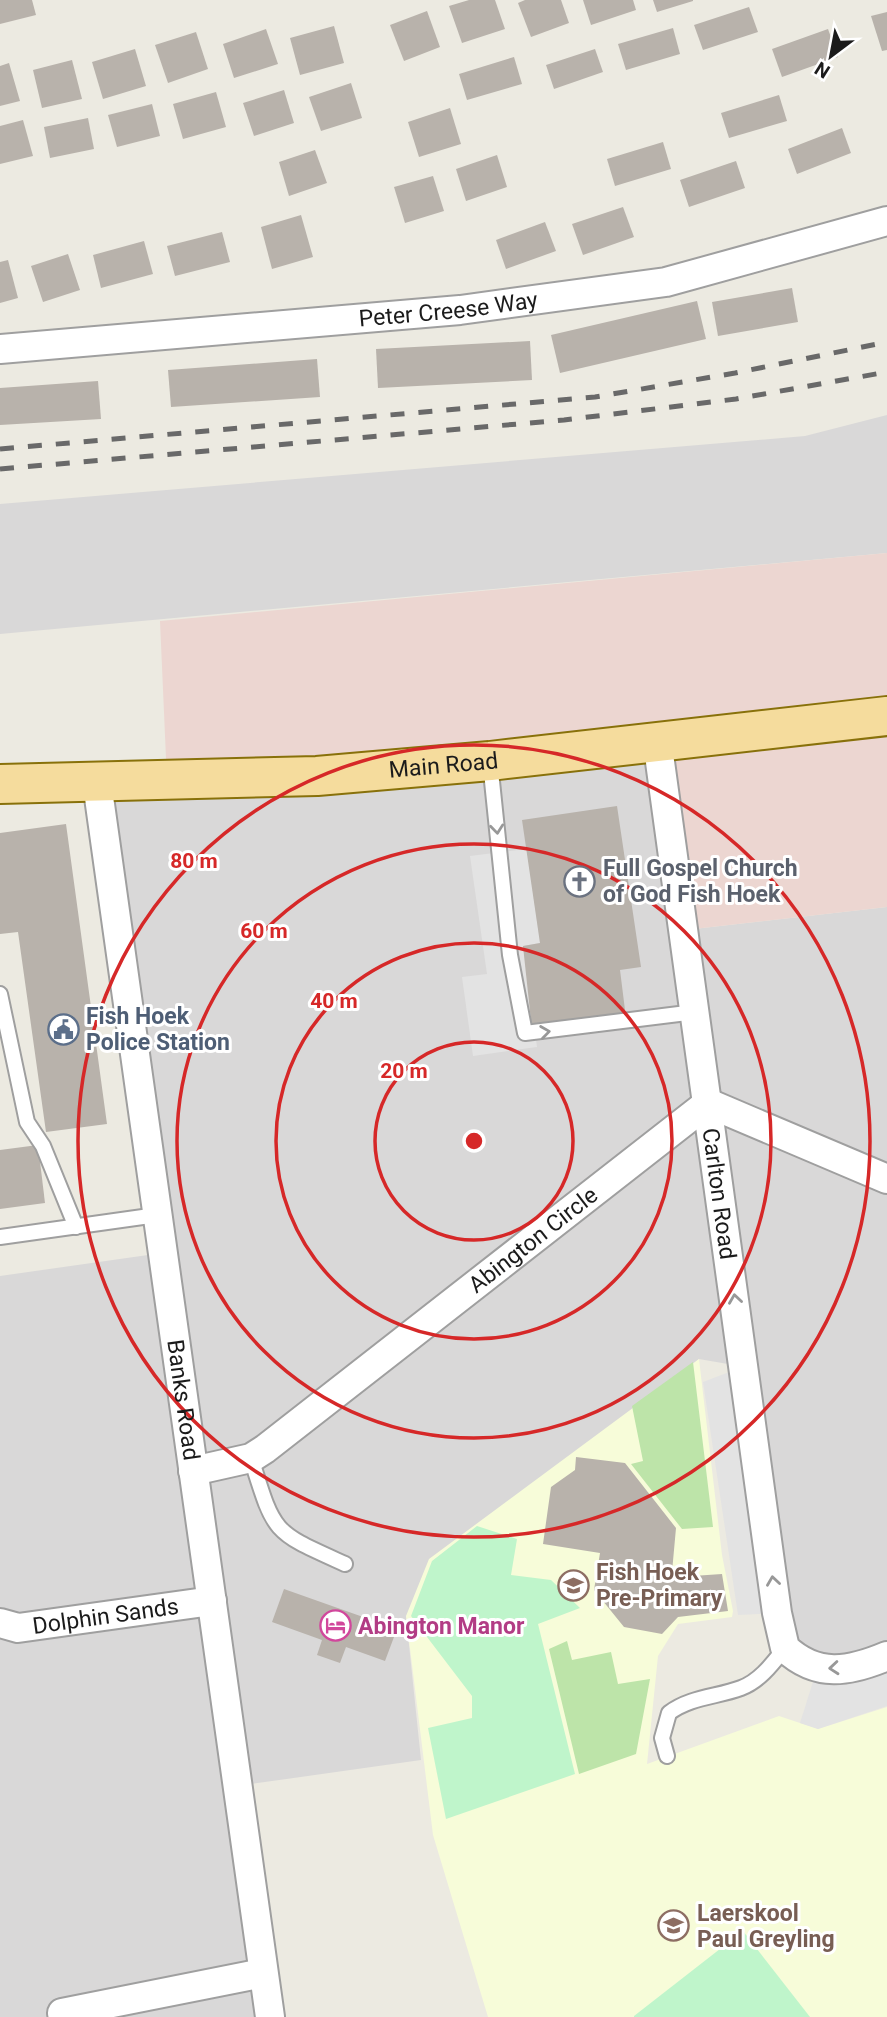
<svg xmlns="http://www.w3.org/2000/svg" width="887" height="2017" viewBox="0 0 887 2017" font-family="Roboto,sans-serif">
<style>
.residential{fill:#d9d8d8}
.commercial{fill:#ecd6d1}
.education{fill:#f7fcd9}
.grass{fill:#bde4a9}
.park{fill:#bff5cb}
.parking{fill:#e3e3e3}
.building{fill:#b8b2ab}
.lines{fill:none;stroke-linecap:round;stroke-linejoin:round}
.lane-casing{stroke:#9f9f9f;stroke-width:18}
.street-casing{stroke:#9f9f9f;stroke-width:32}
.primary-casing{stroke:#88710a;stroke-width:42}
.lane{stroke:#fff;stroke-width:14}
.street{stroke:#fff;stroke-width:28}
.primary{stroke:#f5dc9d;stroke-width:38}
.rail{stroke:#696969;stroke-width:5;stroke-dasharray:14 14;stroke-linecap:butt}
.oneway{stroke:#989898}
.ring{fill:none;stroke:#d62828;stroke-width:3.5}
.labels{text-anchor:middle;stroke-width:6;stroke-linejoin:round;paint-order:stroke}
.street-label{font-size:23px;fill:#1b1b1b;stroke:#fff}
.worship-label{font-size:23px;font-weight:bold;fill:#5b616d;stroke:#fff;text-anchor:start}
.service-label{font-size:23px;font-weight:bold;fill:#4e5e75;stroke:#fff;text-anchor:start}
.education-label{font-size:23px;font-weight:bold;fill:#785e54;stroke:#fff;text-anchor:start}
.hotel-label{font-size:23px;font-weight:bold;fill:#b23c85;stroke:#fff;text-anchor:start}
.centre{fill:#d62828;stroke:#fff;stroke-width:3.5}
.ring-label{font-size:21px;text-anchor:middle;font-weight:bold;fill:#d62828;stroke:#fff;stroke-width:6;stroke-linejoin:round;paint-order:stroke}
</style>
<rect width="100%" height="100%" fill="#eceae1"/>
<g class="residential">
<polygon points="887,415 887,553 0,634 0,504 805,436"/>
<polygon points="657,740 685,930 887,907 887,1656 795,1657 745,1367 699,1359 406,1616 421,1760 237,1786 270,2017 0,2017 0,1276 162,1253 97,783"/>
</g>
<polygon class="commercial" points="887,553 887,907 685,930 658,741 167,781 160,621"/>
<polygon class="education" points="699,1359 722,1555 733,1611 732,1617 678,1624 658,1656 647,1764 779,1716 818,1729 887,1707 887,2017 488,2017 433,1835 406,1616 429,1559"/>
<g class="grass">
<polygon points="693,1362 713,1527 682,1529 631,1464 643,1461 632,1406"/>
<polygon points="567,1641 572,1660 611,1652 618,1684 650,1679 636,1754 579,1774 549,1649"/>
</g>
<g class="park">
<polygon points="477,1526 517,1539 511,1575 551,1580 580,1608 538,1624 575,1774 446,1819 428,1728 472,1718 472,1696 411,1616 432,1561"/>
<polygon points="743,1931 810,2017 634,2017 634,2016"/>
</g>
<g class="parking">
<polygon points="527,849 540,943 523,946 537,1047 473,1056 462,977 487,974 470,856"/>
<polygon points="745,1366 777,1613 738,1615 703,1382"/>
<polygon points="887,1656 887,1706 818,1729 800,1723 817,1669"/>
</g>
<g class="building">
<polygon points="0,0 32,0 36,15 0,24"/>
<polygon points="469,0 495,0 505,29 462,43 449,6"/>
<polygon points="525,0 561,0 569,23 531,37 518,3"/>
<polygon points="583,0 633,0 636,10 591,25"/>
<polygon points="653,0 693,0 693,1 657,12"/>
<polygon points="749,7 758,32 703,50 694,25"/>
<polygon points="427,11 440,47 404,61 390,25"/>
<polygon points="887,12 887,50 882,51 871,16"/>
<polygon points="334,26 344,63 300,75 290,38"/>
<polygon points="673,28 680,54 626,70 618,44"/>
<polygon points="266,29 278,64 234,78 223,44"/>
<polygon points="828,29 838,57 782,77 772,49"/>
<polygon points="196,32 208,69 168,83 155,45"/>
<polygon points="135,49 146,86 103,99 92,62"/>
<polygon points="595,49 603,72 554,89 546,65"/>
<polygon points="514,57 522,84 467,100 459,74"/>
<polygon points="72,60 82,99 42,108 33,70"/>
<polygon points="9,63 20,101 0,106 0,66"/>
<polygon points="351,83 362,118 321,131 309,97"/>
<polygon points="284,90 294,123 254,136 243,103"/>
<polygon points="216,92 226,127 183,139 173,104"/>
<polygon points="779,95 787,121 729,138 721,113"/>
<polygon points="152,104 160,136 117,147 108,115"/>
<polygon points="450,108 461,144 419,157 408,122"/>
<polygon points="88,118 94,149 50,158 44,127"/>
<polygon points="23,120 33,156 0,164 0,126"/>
<polygon points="842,128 851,153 797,174 788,149"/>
<polygon points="663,142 671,169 615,186 607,159"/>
<polygon points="315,150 327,183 289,196 279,162"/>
<polygon points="497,155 507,187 466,201 456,169"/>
<polygon points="736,161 745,188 689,207 680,180"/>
<polygon points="433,176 444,211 405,223 394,187"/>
<polygon points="623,207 634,237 583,255 572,224"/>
<polygon points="301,215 313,257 272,269 261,227"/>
<polygon points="545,222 556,251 506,269 496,240"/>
<polygon points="222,232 230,262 175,276 167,246"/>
<polygon points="144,241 153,274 101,288 93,255"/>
<polygon points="68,254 80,290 43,302 31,266"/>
<polygon points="8,260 18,298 0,303 0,262"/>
<polygon points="792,288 798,322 718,336 712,302"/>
<polygon points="697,301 706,339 560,373 551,335"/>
<polygon points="530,341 532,380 378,388 376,349"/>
<polygon points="317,359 320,397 171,407 168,370"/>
<polygon points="98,381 101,419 0,425 0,388"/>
<polygon points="617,806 641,967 620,970 626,1018 532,1030 523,946 540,943 522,820"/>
<polygon points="66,824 107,1124 46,1132 18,932 0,934 0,833"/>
<polygon points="38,1145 45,1203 0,1209 0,1150"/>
<polygon points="576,1457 625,1463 676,1528 672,1572 678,1577 722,1574 728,1611 678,1617 662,1634 624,1627 594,1590 600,1553 543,1544 551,1487 575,1470"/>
<polygon points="284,1589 397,1629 385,1661 346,1647 340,1663 317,1655 322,1640 272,1622"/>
</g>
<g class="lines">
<defs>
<g id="lane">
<polyline points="490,762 510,955 525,1033 695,1012"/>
<polyline points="0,994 27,1122 43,1146 76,1227"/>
<polyline points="0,1237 157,1215"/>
<path d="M251,1458C275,1535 272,1531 345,1564"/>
<path d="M667,1756L662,1738L669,1713C690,1697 717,1697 741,1688C760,1681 773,1663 785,1648"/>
</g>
<g id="street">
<path id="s1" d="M0,349L460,310L666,282L887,221"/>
<path id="s2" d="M657,740L777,1613L785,1648C817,1678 849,1672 887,1656"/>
<path id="s3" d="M97,783L270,2017"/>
<polyline points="708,1103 887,1179"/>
<path id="s4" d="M193,1471L251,1458L265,1449L708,1103"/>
<path id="s5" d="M0,1623L18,1628L212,1601"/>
<polyline points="62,2013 263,1973"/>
</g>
<g id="primary">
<path id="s6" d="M0,784L317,776L490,761L887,716"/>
</g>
</defs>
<use href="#lane" class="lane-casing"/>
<use href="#street" class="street-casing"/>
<use href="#primary" class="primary-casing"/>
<use href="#lane" class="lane"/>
<use href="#street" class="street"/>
<use href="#primary" class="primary"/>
<g class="rail">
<polyline points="0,449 595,397 735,373 887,342"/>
<polyline points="0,469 564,420 736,399 887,372"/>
</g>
</g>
<defs><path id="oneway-chevron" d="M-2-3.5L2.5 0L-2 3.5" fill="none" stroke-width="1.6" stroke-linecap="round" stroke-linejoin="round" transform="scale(1.75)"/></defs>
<g class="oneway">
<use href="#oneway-chevron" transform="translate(497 829) rotate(84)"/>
<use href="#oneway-chevron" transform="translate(545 1032) rotate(-8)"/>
<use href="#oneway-chevron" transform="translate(735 1299) rotate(-98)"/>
<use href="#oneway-chevron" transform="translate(773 1581) rotate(-98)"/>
<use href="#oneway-chevron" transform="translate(834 1668) rotate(175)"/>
</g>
<g class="ring">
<circle cx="474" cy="1141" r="99"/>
<circle cx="474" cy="1141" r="198"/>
<circle cx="474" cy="1141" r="297"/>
<circle cx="474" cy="1141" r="396"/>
</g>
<defs>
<symbol id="church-ring" viewBox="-11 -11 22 22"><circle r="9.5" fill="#fff" stroke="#6b7280" stroke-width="1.5"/><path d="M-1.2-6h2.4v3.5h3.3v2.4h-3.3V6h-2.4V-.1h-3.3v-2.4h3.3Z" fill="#6b7280"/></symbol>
<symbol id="civic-ring" viewBox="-11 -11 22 22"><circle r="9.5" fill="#fff" stroke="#5c6f8a" stroke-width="1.5"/><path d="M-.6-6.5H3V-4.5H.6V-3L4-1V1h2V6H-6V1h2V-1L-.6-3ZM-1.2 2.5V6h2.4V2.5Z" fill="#5c6f8a"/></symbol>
<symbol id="school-ring" viewBox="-11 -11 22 22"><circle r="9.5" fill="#fff" stroke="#8d6e63" stroke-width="1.5"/><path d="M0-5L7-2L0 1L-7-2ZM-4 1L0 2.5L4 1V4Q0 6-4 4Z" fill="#8d6e63"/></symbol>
<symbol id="hotel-ring" viewBox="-11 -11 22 22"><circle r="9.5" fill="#fff" stroke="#d1479c" stroke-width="1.5"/><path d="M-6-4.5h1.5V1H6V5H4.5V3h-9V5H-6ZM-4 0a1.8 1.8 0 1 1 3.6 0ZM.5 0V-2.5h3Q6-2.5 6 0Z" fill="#d1479c"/></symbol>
</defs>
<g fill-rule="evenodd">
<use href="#church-ring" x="562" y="864" width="35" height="35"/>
<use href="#civic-ring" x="46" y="1012" width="35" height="35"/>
<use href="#school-ring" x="556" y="1568" width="35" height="35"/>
<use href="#hotel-ring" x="318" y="1608" width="35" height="35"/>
<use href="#school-ring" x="656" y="1908" width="35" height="35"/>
</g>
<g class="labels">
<g class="street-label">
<text dy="8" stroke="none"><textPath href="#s1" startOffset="450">Peter Creese Way</textPath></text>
<text dy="8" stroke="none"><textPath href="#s6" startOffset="444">Main Road</textPath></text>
<text dy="8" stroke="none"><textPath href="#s2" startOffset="458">Carlton Road</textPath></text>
<text dy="8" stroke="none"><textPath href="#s4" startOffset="416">Abington Circle</textPath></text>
<text dy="8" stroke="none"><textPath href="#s3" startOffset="623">Banks Road</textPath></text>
<text dy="8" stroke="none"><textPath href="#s5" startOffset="107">Dolphin Sands</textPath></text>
</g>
<g class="worship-label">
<text x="603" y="876">Full Gospel Church<tspan x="603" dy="26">of God Fish Hoek</tspan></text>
</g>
<g class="service-label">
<text x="86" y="1024">Fish Hoek<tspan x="86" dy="26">Police Station</tspan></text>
</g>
<g class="education-label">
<text x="596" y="1580">Fish Hoek<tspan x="596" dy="26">Pre-Primary</tspan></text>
<text x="697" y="1921">Laerskool<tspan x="697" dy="26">Paul Greyling</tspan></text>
</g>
<g class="hotel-label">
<text x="358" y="1634">Abington Manor</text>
</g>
</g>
<circle cx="474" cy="1141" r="10" class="centre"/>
<g class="ring-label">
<text x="194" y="868">80 m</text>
<text x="264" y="938">60 m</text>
<text x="334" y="1008">40 m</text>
<text x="404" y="1078">20 m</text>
</g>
<g transform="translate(831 56) rotate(212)" stroke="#ffffff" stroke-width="5" paint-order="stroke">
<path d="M0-5L12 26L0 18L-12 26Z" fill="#1b1b1b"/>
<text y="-10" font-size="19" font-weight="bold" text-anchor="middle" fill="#1b1b1b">N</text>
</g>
</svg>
